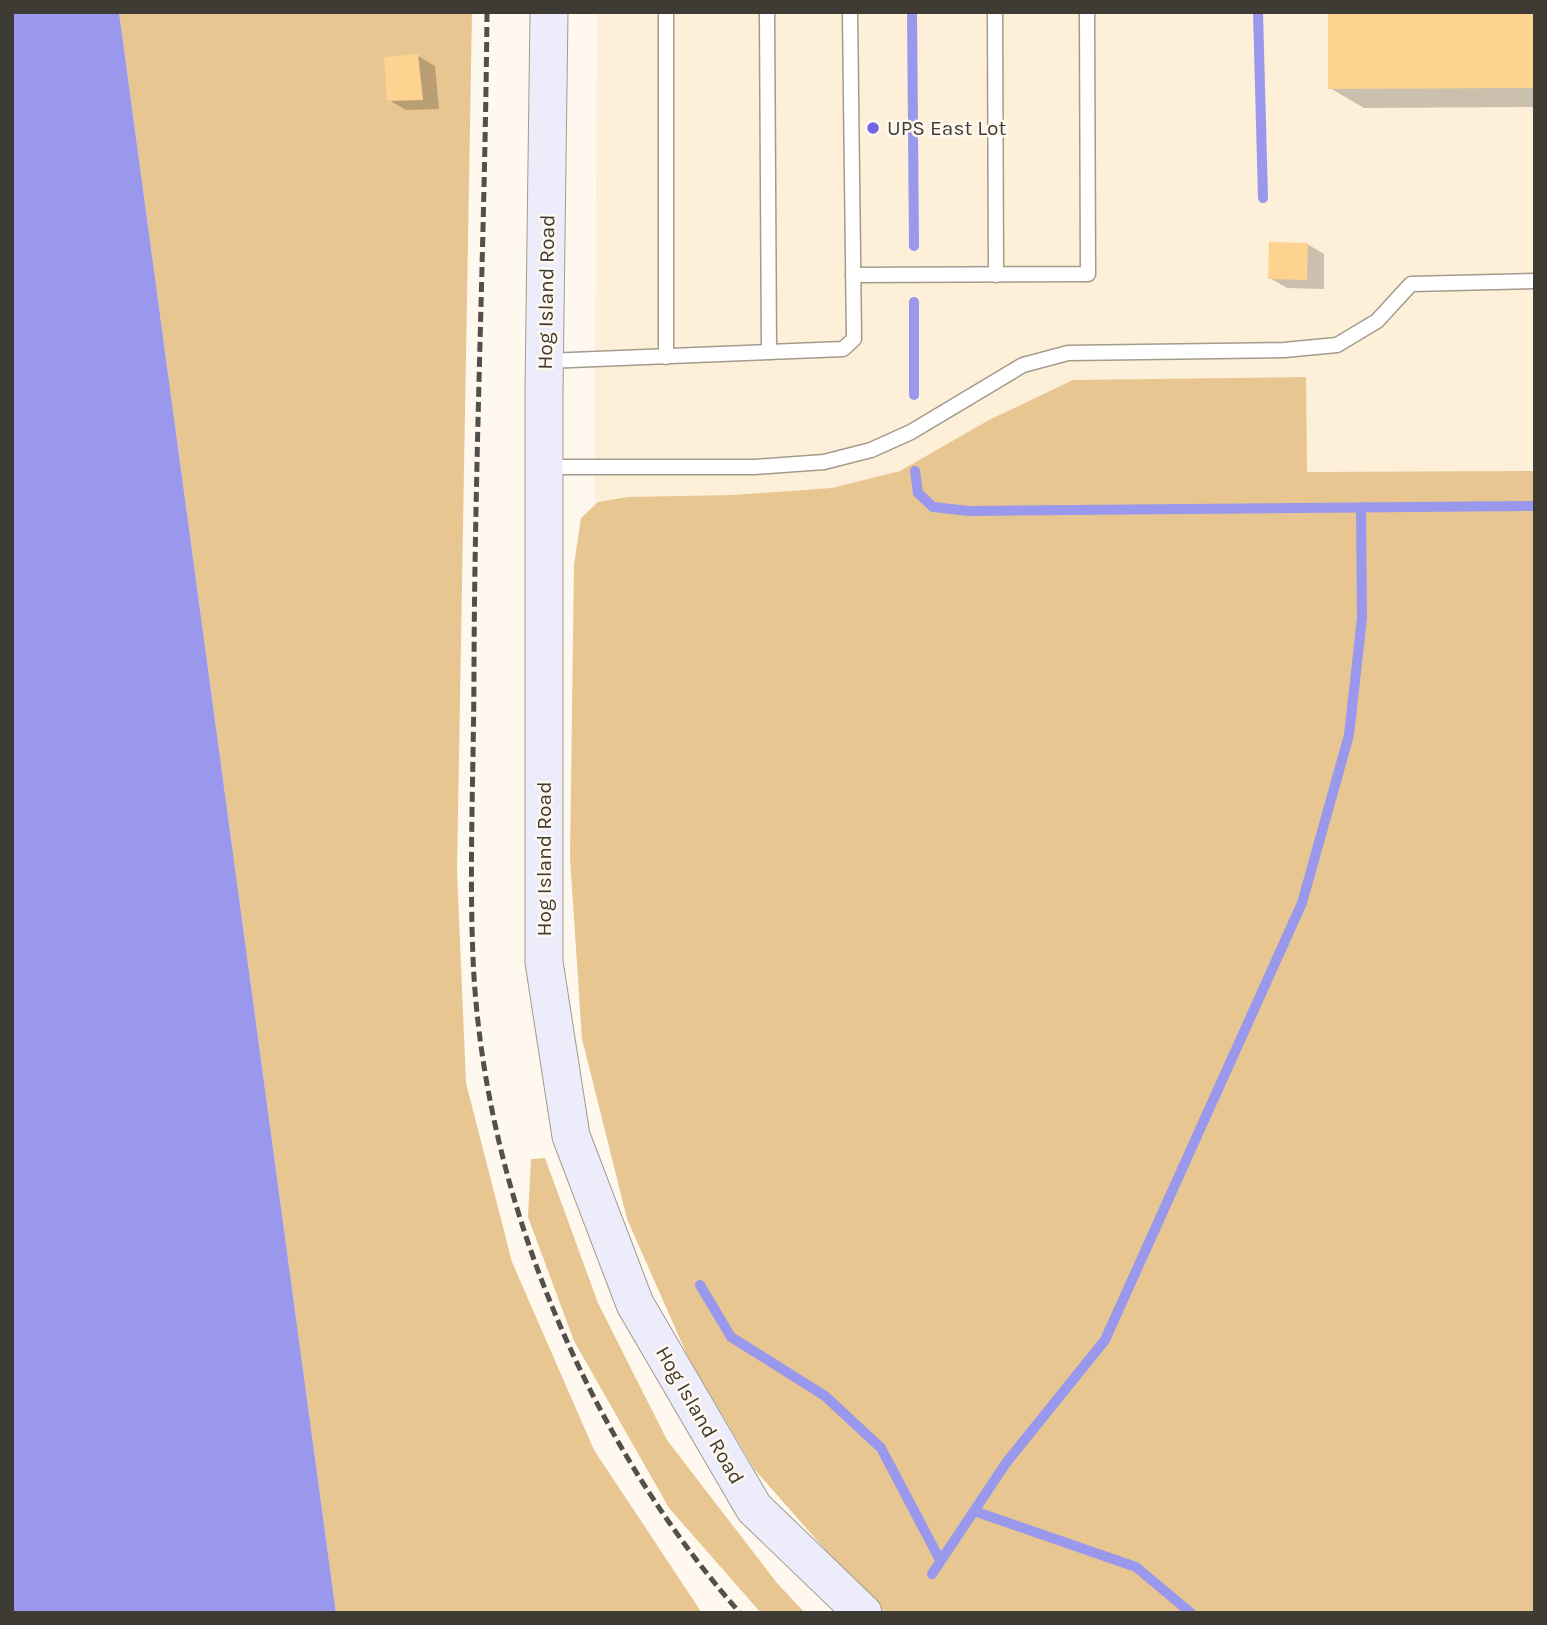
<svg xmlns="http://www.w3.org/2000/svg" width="1547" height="1625" viewBox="0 0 1547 1625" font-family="Karla,sans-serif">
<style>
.built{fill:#feefd9}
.green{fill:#e8c691}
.water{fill:#9998ec}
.shadow{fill:#0003}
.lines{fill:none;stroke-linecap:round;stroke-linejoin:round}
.stream{stroke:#9998ec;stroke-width:10}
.building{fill:#fdd38f}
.lane-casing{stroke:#a49b8d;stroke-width:17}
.secondary-casing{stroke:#a49b8d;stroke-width:39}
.lane{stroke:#fff;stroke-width:14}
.secondary{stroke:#ececfb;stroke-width:37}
.rail{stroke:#534f49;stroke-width:5;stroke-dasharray:10 5;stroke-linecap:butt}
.poi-dot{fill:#7267e2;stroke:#fef8ef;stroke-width:2.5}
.labels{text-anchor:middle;stroke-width:5;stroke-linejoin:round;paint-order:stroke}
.poi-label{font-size:21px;fill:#3e3a34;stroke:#fef8ef;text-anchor:start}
.street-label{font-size:21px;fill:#3e3a34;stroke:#fef8ef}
</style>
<rect width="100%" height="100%" fill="#fef8ef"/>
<polygon class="built" points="597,12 1535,12 1535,1613 594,557"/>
<g class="green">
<polygon points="119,12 472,12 457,871 466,1083 512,1262 594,1450 702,1613 336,1613"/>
<polygon points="1306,377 1307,472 1535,471 1535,1613 886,1613 859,1588 755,1470 688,1357 627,1219 582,1039 570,858 574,565 581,518 598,502 628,497 734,495 832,488 900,471 989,420 1073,380"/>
<polygon points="545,1158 598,1303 667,1440 777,1583 805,1613 761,1613 669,1508 574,1341 528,1217 531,1159"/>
</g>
<polygon class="water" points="12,12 119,12 336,1613 12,1613"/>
<g class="shadow">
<polygon points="1535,12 1535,107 1364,108 1330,88"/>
<polygon points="418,56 435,66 439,109 406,110 389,100"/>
<polygon points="1307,244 1324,254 1324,289 1287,288 1270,278"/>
</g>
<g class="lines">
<g class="stream">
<polyline points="912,12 914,246"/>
<polyline points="1258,12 1263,198"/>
<polyline points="914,302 914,395"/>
<polyline points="915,471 918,493 933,507 969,511 1535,506"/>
<polyline points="700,1285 731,1337 825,1396 881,1448 940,1560"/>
<polyline points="974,1511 1136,1567 1191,1613"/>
<polyline points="932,1574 1006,1463 1105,1340 1302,903 1349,735 1362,618 1361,507"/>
</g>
</g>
<g class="building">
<polygon points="1328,12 1535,12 1535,88 1328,89"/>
<polygon points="418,54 423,100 387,101 384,57"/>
<polygon points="1269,242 1308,243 1307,280 1268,279"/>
</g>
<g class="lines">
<defs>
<g id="lane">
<polyline points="767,12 769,352"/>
<polyline points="995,12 996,275"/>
<polyline points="853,275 1088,274 1087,12"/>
<polyline points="666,357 666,12"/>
<polyline points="546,361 843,349 854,339 850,12"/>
<polyline points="546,467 755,467 824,462 871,450 911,432 1023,365 1068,353 1284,350 1337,345 1377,321 1411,284 1535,281"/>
</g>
<polyline id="secondary" points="549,12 544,391 544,962 571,1136 635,1304 754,1508 863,1613"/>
</defs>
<use href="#lane" class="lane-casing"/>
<use href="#secondary" class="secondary-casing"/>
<use href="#lane" class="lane"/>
<use href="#secondary" class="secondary"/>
<path class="rail" d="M487,12C485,230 475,447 474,665C474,762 469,861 473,958C483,1192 586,1438 740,1613"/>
</g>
<circle class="poi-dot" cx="873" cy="128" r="7"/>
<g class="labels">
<g class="poi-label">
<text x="887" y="135">UPS East Lot</text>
</g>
<g class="street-label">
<text transform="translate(546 292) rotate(-89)" y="7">Hog Island Road</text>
<text transform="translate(544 859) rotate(-90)" y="7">Hog Island Road</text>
<text transform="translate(700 1415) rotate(60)" y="7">Hog Island Road</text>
</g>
</g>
<rect width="1547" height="1625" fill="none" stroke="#3e3a34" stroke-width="28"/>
</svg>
